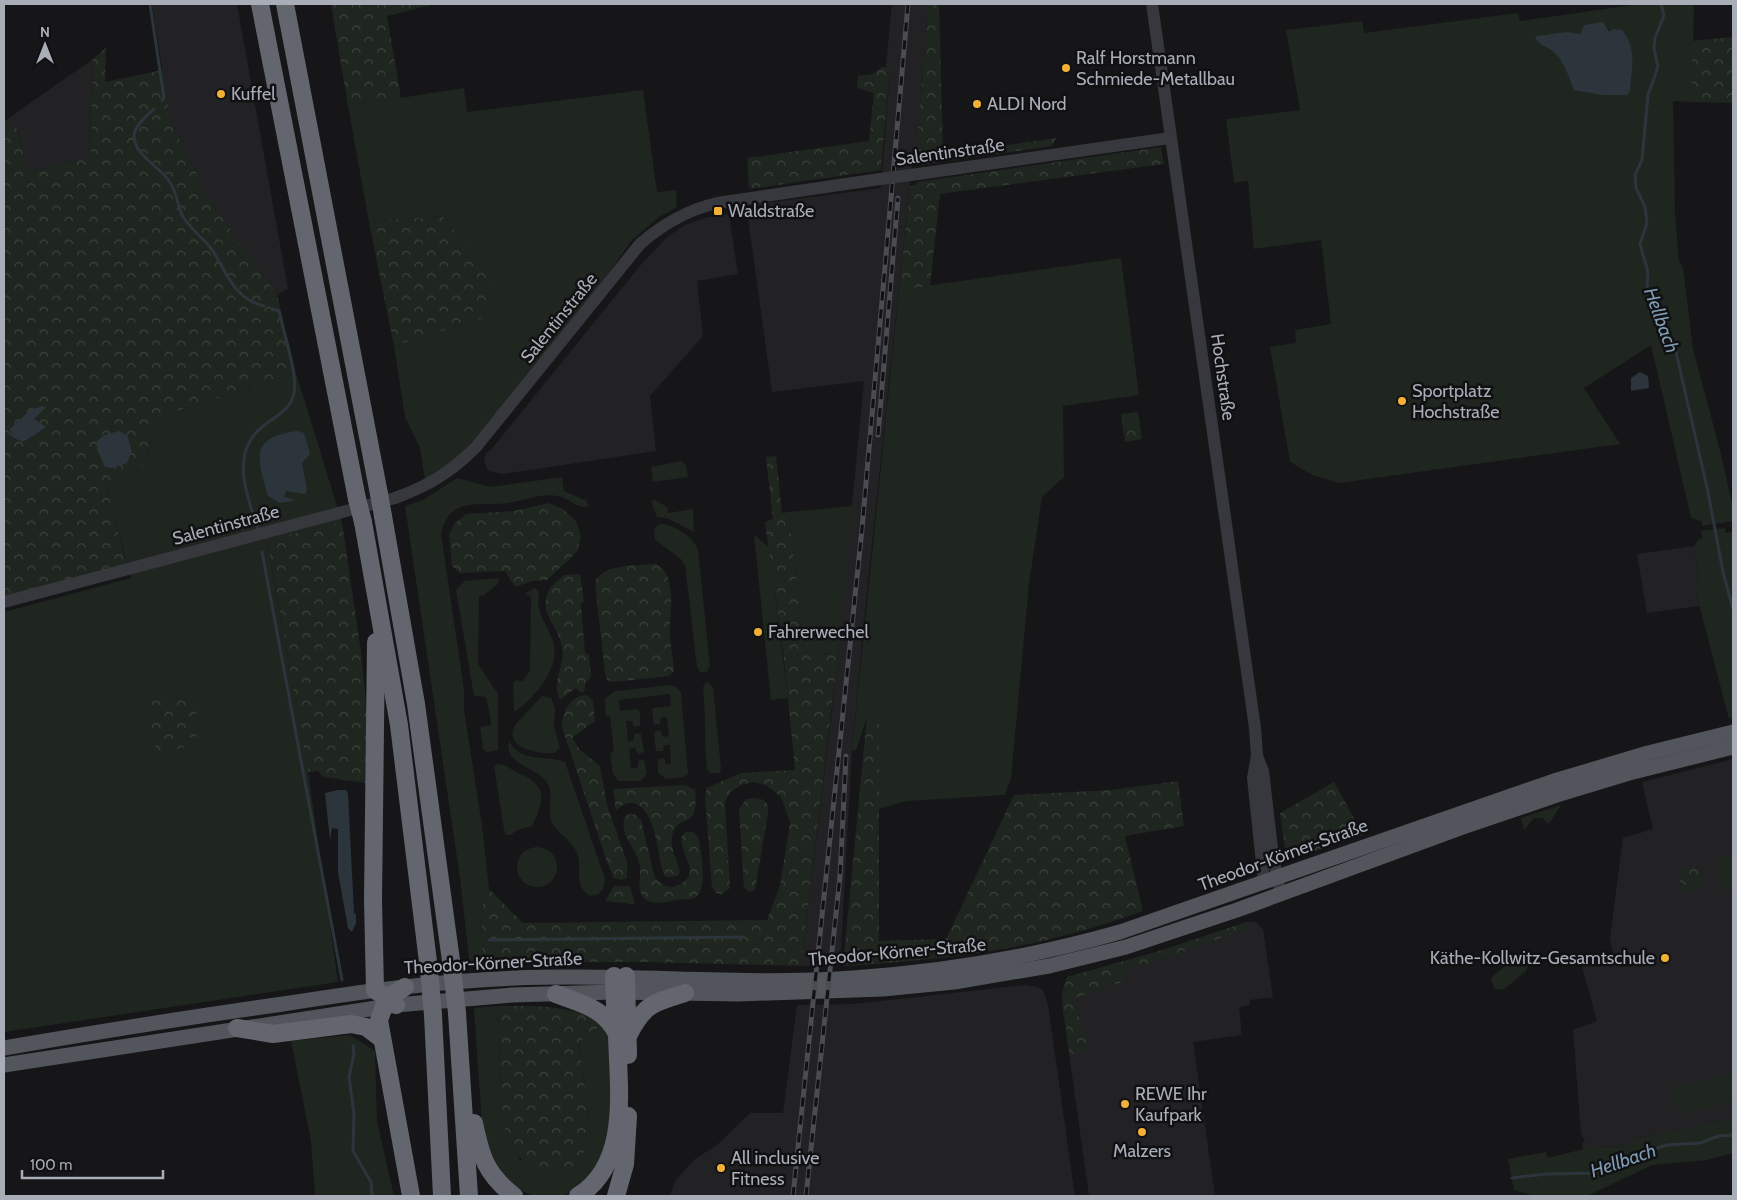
<svg xmlns="http://www.w3.org/2000/svg" width="1737" height="1200" viewBox="0 0 1737 1200" font-family="Cabin,sans-serif">
<style>
.built{fill:#222225}
.green{fill:#1e261f}
.forest{fill:url(#forest-crowns)}
.water{fill:#2c353c}
.lines{fill:none;stroke-linecap:round;stroke-linejoin:round}
.stream{stroke:#2c353c;stroke-width:3}
.minor{stroke:#37383d;stroke-width:12}
.major{stroke:#53555c;stroke-width:15}
.highway{stroke:#63666e;stroke-width:18}
.rail-casing{stroke:#4a4c52;stroke-width:5}
.rail{stroke:#111113;stroke-width:3;stroke-dasharray:9;stroke-linecap:butt}
.minor-bridge{stroke:#37383d;stroke-width:12}
.highway-bridge{stroke:#63666e;stroke-width:18}
.poi-dot{fill:#f2b134;stroke:#111113;stroke-width:2}
.labels{text-anchor:middle;stroke-width:5;stroke-linejoin:round;paint-order:stroke}
.poi-label{font-size:18px;fill:#a8adb8;stroke:#111113;text-anchor:start}
.street-label{font-size:18px;fill:#a8adb8;stroke:#111113}
.water-label{font-size:19px;font-style:italic;fill:#7f9bb3;stroke:#111113}
</style>
<defs>
<pattern id="forest-crowns" width="20" height="18" patternUnits="userSpaceOnUse" patternTransform="scale(1.25)"><rect width="20" height="18" fill="#1e261f"/><path d="M2 6a3 3 0 1 1 6 0M12 15a3 3 0 1 1 6 0" fill="none" stroke="#3c433d"/></pattern>
</defs>
<rect width="100%" height="100%" fill="#161618"/>
<g class="built">
<polygon points="152,4 237,4 288,289 277,295 204,192 194,168 170,120"/>
<polygon points="892,4 929,4 915,163 912,164 866,601 852,750 840,965 801,966 833,701 864,381 772,392 747,211 752,206 758,204 881,188 890,68 886,66"/>
<polygon points="93,59 91,157 28,173 16,125 11,128 6,120"/>
<polygon points="729,214 738,274 697,281 703,336 650,396 656,451 503,474 488,471 484,462 486,453 490,451 639,267 666,238 683,226 704,218"/>
<polygon points="1694,546 1699,575 1695,589 1699,606 1647,613 1637,554"/>
<polygon points="1733,759 1733,1118 1638,1138 1618,1147 1602,1146 1583,1150 1582,1143 1585,1142 1581,1133 1573,1030 1597,1021 1581,963 1613,953 1610,938 1623,838 1653,829 1642,782"/>
<polygon points="1247,922 1256,922 1263,929 1273,997 1250,1000 1250,1005 1239,1007 1242,1035 1193,1042 1215,1196 1089,1196 1063,1011 1062,994 1067,977 1156,952"/>
<polygon points="1025,985 1038,987 1043,990 1048,1005 1075,1196 669,1196 676,1180 695,1159 717,1145 750,1113 783,1113 797,1005 853,1004"/>
</g>
<g class="green">
<polygon points="1640,4 1694,4 1692,102 1673,101 1675,213 1679,261 1683,268 1693,349 1720,450 1733,508 1733,521 1702,526 1702,521 1691,518 1651,345 1584,388 1620,444 1339,483 1313,475 1290,462 1270,347 1296,343 1295,330 1331,324 1321,240 1254,249 1248,181 1234,183 1226,119 1300,110 1286,30 1362,21 1364,33 1518,13 1520,21"/>
<polygon points="464,88 467,112 643,90 657,192 676,190 677,207 659,217 632,240 605,278 481,432 455,461 425,480 420,448 405,417 394,346 484,318 442,216 369,222 348,106"/>
<polygon points="1121,258 1139,395 1063,406 1064,477 1042,497 1029,584 1011,778 1005,795 907,801 878,809 879,718 867,717 856,750 852,750 899,290"/>
<polygon points="296,373 342,522 267,541 308,772 338,982 4,1032 4,612 131,578 107,490 148,461 150,429 167,414"/>
<polygon points="681,461 686,465 688,477 653,482 651,467"/>
<path d="M562,477L564,491L587,501L588,507C576,509 569,497 557,496C539,493 525,501 508,503C479,507 451,495 441,533L464,690V710L482,825L489,889L481,909L483,967H470L460,878L405,506L423,500L457,478L490,487Z"/>
<polygon points="655,500 667,507 668,513 693,509 694,532 667,518 657,517 651,501"/>
<polygon points="853,506 838,653 805,655 789,512"/>
<path d="M660,524C674,524 694,537 698,550L710,665L707,672H700L697,667L685,565L681,559L655,540L654,528Z"/>
<polygon points="1725,528 1725,533 1733,532 1733,718 1729,719 1695,589 1699,574 1694,546 1698,540 1703,538 1701,531"/>
<polygon points="754,535 769,547 788,698 771,700"/>
<polygon points="499,578 498,584 484,595 479,596 478,664 498,694 498,750 487,752 483,749 480,727 491,725 491,721 486,697 474,696 456,590 465,581"/>
<path d="M535,588L539,592C535,613 546,621 552,639C563,666 535,698 514,712L513,683L516,680L522,682L530,671L531,596L524,594Z"/>
<path d="M707,682L713,687L721,768L720,773H710L707,769C704,741 706,715 703,687Z"/>
<polygon points="671,685 677,688 681,693 688,774 683,777 666,779 658,773 658,759 664,758 666,764 671,764 670,745 664,745 663,751 656,751 654,733 660,730 663,737 669,736 667,717 661,717 660,724 654,725 652,710 654,708 671,706 670,694 619,700 620,711 637,709 640,712 640,726 634,727 632,721 626,721 628,741 634,740 634,734 641,733 644,752 638,754 635,748 629,749 631,768 637,768 639,760 644,760 647,774 640,781 619,781 613,774 610,753 614,752 610,716 606,716 605,699 615,691"/>
<path d="M542,696L551,698L555,709L554,727L560,748L554,753C539,754 501,748 516,724Z"/>
<path d="M509,741C521,763 545,755 565,762L605,879C605,889 599,898 588,895C573,884 583,868 577,853C571,839 556,833 551,820C548,810 552,800 550,789C544,766 503,768 509,741Z"/>
<path d="M497,764C506,764 510,769 518,773C548,785 545,799 532,826L518,830L510,835H506L504,829L494,766Z"/>
<polygon points="1561,805 1549,824 1542,818 1534,818 1524,830 1521,818"/>
<circle cx="537" cy="867" r="20"/>
<polygon points="1733,855 1733,889 1721,891 1714,859"/>
<polygon points="1517,956 1527,959 1529,965 1526,971 1503,990 1495,989 1491,980 1493,976"/>
<polygon points="498,1006 502,1122 520,1160 591,1138 579,1040 597,1030 599,1021 610,1031 611,1121 609,1139 598,1168 575,1190 563,1196 534,1196 515,1188 496,1169 482,1125 474,1008"/>
<polygon points="350,1035 375,1051 377,1121 394,1196 315,1196 311,1141 291,1041"/>
<polygon points="1733,1075 1733,1100 1731,1103 1678,1115 1672,1087"/>
<polygon points="1733,1118 1733,1153 1707,1160 1652,1165 1587,1196 1535,1196 1514,1190 1508,1159 1546,1152 1548,1158 1595,1146 1618,1147 1638,1138"/>
</g>
<g class="forest">
<polygon points="331,4 435,4 387,16 401,98 348,106"/>
<polygon points="929,4 939,4 943,154 1056,138 1052,146 921,165 915,163"/>
<polygon points="1733,37 1733,103 1692,102 1692,41"/>
<polygon points="106,48 105,82 163,70 170,120 194,168 204,192 277,295 296,373 167,414 150,429 148,461 107,490 127,565 4,598 4,120 6,120 11,128 16,125 28,173 91,157 93,59"/>
<polygon points="882,67 890,67 881,170 749,189 747,158 869,141 874,93 857,88 858,76 873,74"/>
<polygon points="1161,147 1164,164 940,194 930,286 899,290 910,186 916,185 917,182"/>
<polygon points="442,216 492,276 484,318 394,346 369,222"/>
<polygon points="1138,412 1142,439 1125,442 1121,414"/>
<polygon points="776,456 782,513 789,512 805,655 838,653 801,966 644,962 570,962 483,967 481,909 489,889 523,923 767,920 780,886 790,822 781,797 766,785 753,782 741,785 730,792 725,802 730,888 722,894 716,893 712,887 705,796 707,788 741,773 795,770 784,659 765,522 773,519 766,457"/>
<polygon points="549,503 563,509 576,521 581,537 577,552 547,580 532,581 515,587 505,571 460,573 452,566 449,535 454,524 466,514 514,511"/>
<polygon points="342,522 361,652 367,714 366,783 323,777 318,771 308,772 267,540"/>
<path d="M655,564C679,573 669,615 670,636C671,648 673,660 674,671L669,676L613,682L607,680L605,674L595,582C604,563 637,566 655,564Z"/>
<path d="M580,574L584,601L581,604L585,653L589,655L591,677L586,682L584,692L581,693L576,688L560,700C551,681 565,667 562,647C560,630 543,617 546,599C547,588 556,582 564,575Z"/>
<polygon points="193,694 200,736 182,739 184,748 156,753 148,702"/>
<path d="M587,695L593,701L595,721L572,738L580,750L600,766L607,805L627,862V878L621,880L614,878L607,862L562,727C562,712 570,696 587,695Z"/>
<path d="M867,717L879,718V941L946,939L1014,795L1111,790L1178,781L1184,826L1125,836L1143,911C1120,919 1097,927 1074,933C999,954 920,961 843,966Z"/>
<polygon points="1334,782 1363,835 1301,856 1292,853 1285,847 1280,813"/>
<path d="M685,785L695,790C700,834 676,810 672,838C670,849 678,861 680,872L677,876L666,877L663,872C658,854 654,795 625,804C622,805 618,809 616,810L613,789Z"/>
<polygon points="755,798 764,800 768,805 768,813 755,890 749,892 744,887 739,809 746,799"/>
<path d="M630,814L636,815L641,820L655,878C661,884 668,889 676,886C704,875 681,857 681,838L685,832C693,830 696,833 699,840C701,854 709,892 694,898C687,901 678,898 671,901C663,903 653,905 645,899C636,891 641,877 640,866C637,848 618,834 625,816Z"/>
<polygon points="1698,867 1702,888 1682,892 1678,871"/>
<polygon points="614,886 630,886 635,904 605,901"/>
<polygon points="1247,922 1249,928 1122,973 1125,981 1073,999 1090,1049 1070,1056 1062,994 1067,977 1156,952"/>
<path d="M498,1006C535,1006 565,1004 599,1021L597,1029L579,1041L591,1138L582,1156L567,1172C523,1173 518,1160 502,1122Z"/>
</g>
<g class="water">
<path d="M1603,22L1609,32L1613,29L1622,30C1637,48 1632,69 1630,91L1627,95H1603L1574,90C1569,78 1565,63 1555,53C1549,47 1540,46 1535,38L1537,36L1566,32L1580,34L1584,25Z"/>
<polygon points="1640,372 1648,376 1649,388 1631,391 1631,378"/>
<polygon points="42,406 46,407 34,419 46,427 23,442 12,437 10,429 30,410"/>
<polygon points="119,431 127,435 132,451 127,463 113,468 105,467 97,449 97,441 105,435"/>
<path d="M297,431L304,433L310,454L302,463L307,490L305,494L286,491L284,497L296,500L280,503L268,496C257,457 249,438 297,431Z"/>
<polygon points="338,790 346,790 348,794 354,913 356,914 356,923 352,932 348,928 338,872 338,829 332,828 330,840 325,793"/>
</g>
<g class="lines">
<g class="stream">
<polyline points="150,4 164,98 162,100"/>
<polyline points="1661,4 1664,15 1655,38 1654,48 1658,67 1648,95 1642,160 1635,175 1636,188 1645,207 1647,223 1640,244 1648,272 1647,287 1663,326 1673,339 1708,492 1723,572 1733,609"/>
<path d="M154,109C147,115 134,126 134,136C134,155 160,167 169,181C177,191 177,206 183,217C191,230 205,239 213,251C227,274 235,299 264,306"/>
<path d="M258,528C247,498 230,453 261,428C273,417 291,411 294,393C298,375 283,331 279,311L273,309"/>
<polyline points="262,552 342,980"/>
<polyline points="489,940 743,937"/>
<polyline points="353,1046 354,1054 349,1077 354,1114 353,1151 371,1182 372,1196"/>
<polyline points="1512,1178 1546,1174 1598,1173 1641,1153 1667,1145 1700,1143 1719,1136 1733,1135"/>
</g>
<g class="minor">
<polyline points="1152,4 1255,728 1257,756 1253,778 1264,881"/>
<polyline points="918,174 1170,138"/>
<path d="M4,602L395,498C428,486 450,473 476,447L640,244C663,224 687,210 717,203L880,179"/>
<polyline points="1257,756 1263,771 1273,857 1281,895"/>
</g>
<g class="major">
<path d="M4,1048C97,1032 190,1017 283,1004C360,992 436,981 514,978C627,973 740,986 853,978C944,972 1032,957 1120,932L1554,781L1648,753L1733,732"/>
<polyline points="4,1065 396,1005 512,995 614,992 738,994 883,989 954,982 1049,966 1126,947 1237,910 1463,827 1563,793 1629,773 1733,747"/>
</g>
<g class="highway">
<polyline points="260,4 357,499"/>
<polyline points="285,4 379,494"/>
<polyline points="383,516 416,704 452,968"/>
<polyline points="363,522 399,725 429,970"/>
<polyline points="376,642 373,900 375,990 396,1005"/>
<polyline points="614,976 616,1031"/>
<polyline points="626,976 628,1055"/>
<polyline points="405,987 387,998 379,1020 411,1196"/>
<path d="M556,994C582,1004 604,1008 617,1034C618,1087 631,1163 578,1196"/>
<polyline points="457,1013 469,1196"/>
<polyline points="433,1015 442,1196"/>
<polyline points="237,1028 273,1034 351,1024 366,1027 382,1039"/>
<path d="M629,1034C645,1003 654,1003 685,993"/>
<path d="M474,1123C481,1157 486,1174 514,1196"/>
<polyline points="616,1196 625,1164 628,1116"/>
</g>
<defs>
<g id="rail">
<polyline points="878,435 898,198"/>
<polyline points="793,1196 862,529 908,4"/>
<polyline points="806,1196 840,876 846,756"/>
</g>
</defs>
<use href="#rail" class="rail-casing"/>
<use href="#rail" class="rail"/>
<polyline class="minor-bridge" points="880,179 918,174"/>
<g class="highway-bridge">
<polyline points="379,494 383,516"/>
<polyline points="357,499 363,522"/>
<polyline points="452,968 457,1013"/>
<polyline points="429,970 433,1015"/>
</g>
</g>
<g class="poi-dot">
<circle cx="1066" cy="68" r="5"/>
<circle cx="221" cy="94" r="5"/>
<circle cx="977" cy="104" r="5"/>
<rect x="713" y="206" width="10" height="10" rx="2.5"/>
<circle cx="1402" cy="401" r="5"/>
<circle cx="758" cy="632" r="5"/>
<circle cx="1665" cy="958" r="5"/>
<circle cx="1125" cy="1104" r="5"/>
<circle cx="1142" cy="1132" r="5"/>
<circle cx="721" cy="1168" r="5"/>
</g>
<g class="labels">
<g class="poi-label">
<text x="1076" y="64">Ralf Horstmann<tspan x="1076" dy="21">Schmiede-Metallbau</tspan></text>
<text x="231" y="100">Kuffel</text>
<text x="987" y="110">ALDI Nord</text>
<text x="728" y="217">Waldstraße</text>
<text x="1412" y="397">Sportplatz<tspan x="1412" dy="21">Hochstraße</tspan></text>
<text x="768" y="638">Fahrerwechel</text>
<text x="1655" y="964" text-anchor="end">Käthe-Kollwitz-Gesamtschule</text>
<text x="1135" y="1100">REWE Ihr<tspan x="1135" dy="21">Kaufpark</tspan></text>
<text x="1142" y="1157" text-anchor="middle">Malzers</text>
<text x="731" y="1164">All inclusive<tspan x="731" dy="21">Fitness</tspan></text>
</g>
<g class="street-label">
<text transform="translate(950 152) rotate(-8)" y="6">Salentinstraße</text>
<text transform="translate(559 318) rotate(-51)" y="6">Salentinstraße</text>
<text transform="translate(1223 377) rotate(82)" y="6">Hochstraße</text>
<text transform="translate(226 525) rotate(-15)" y="6">Salentinstraße</text>
<text transform="translate(1283 855) rotate(-20)" y="6">Theodor-Körner-Straße</text>
<text transform="translate(897 952) rotate(-5)" y="6">Theodor-Körner-Straße</text>
<text transform="translate(493 963) rotate(-3)" y="6">Theodor-Körner-Straße</text>
</g>
<g class="water-label">
<text transform="translate(1662 320) rotate(70)" y="7">Hellbach</text>
<text transform="translate(1623 1160) rotate(-19)" y="7">Hellbach</text>
</g>
</g>
<rect width="1737" height="1200" fill="none" stroke="#a8adb8" stroke-width="10"/>
<g transform="translate(45 45)" stroke="#111113" stroke-width="4" paint-order="stroke">
<path d="M0-4L9 19L0 12L-9 19Z" fill="#a8adb8"/>
<text y="-8" font-size="14" font-weight="bold" text-anchor="middle" fill="#a8adb8">N</text>
</g>
<path d="M22 1170v8h141v-8" fill="none" stroke="#a8adb8" stroke-width="2.5"/>
<text x="30" y="1170" font-size="15" fill="#a8adb8" stroke="#111113" stroke-width="4" paint-order="stroke">100 m</text>
</svg>
